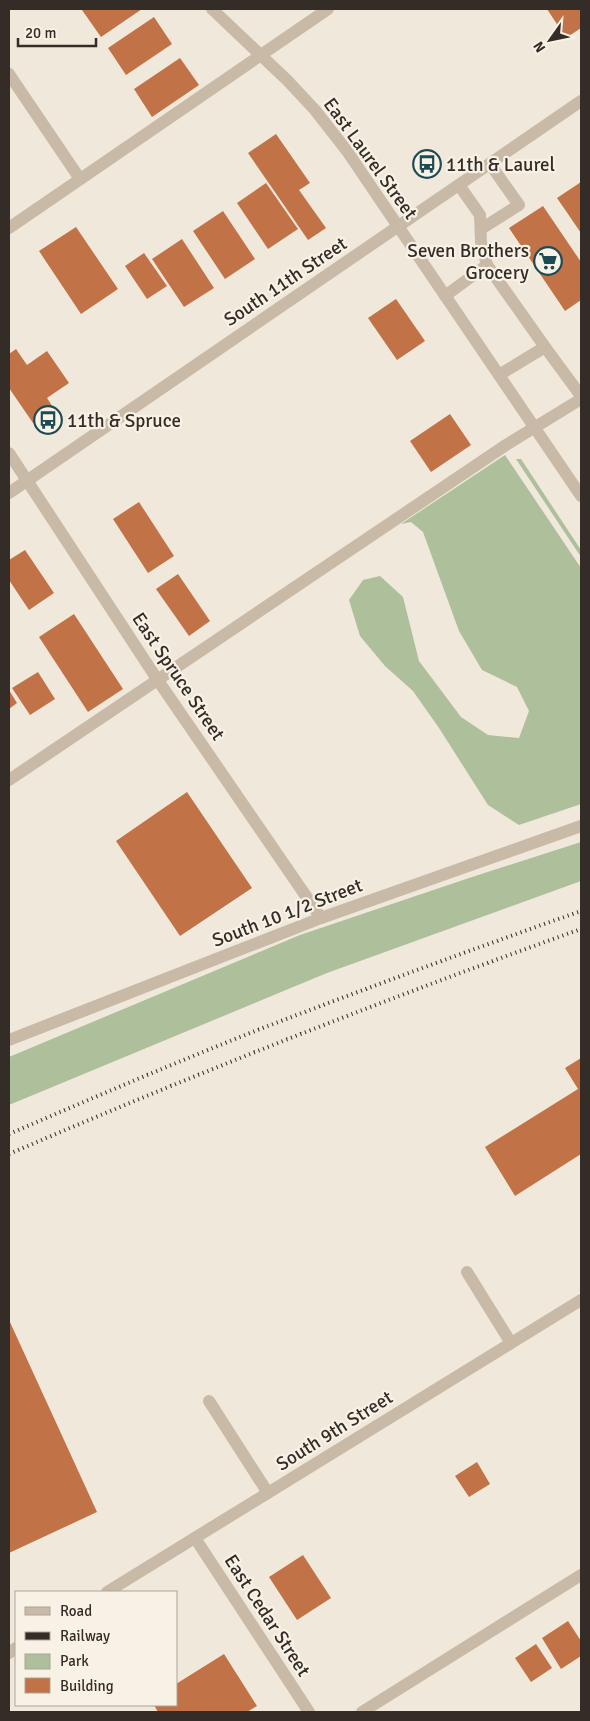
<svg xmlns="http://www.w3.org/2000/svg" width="590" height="1721" viewBox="0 0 590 1721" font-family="Signika,sans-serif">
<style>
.green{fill:#aebf9b}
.building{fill:#c17347}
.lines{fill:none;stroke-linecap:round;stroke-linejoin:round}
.minor{stroke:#c8baa7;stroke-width:12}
.rail{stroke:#342d27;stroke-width:4;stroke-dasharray:1 4;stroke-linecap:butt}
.labels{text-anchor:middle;stroke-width:4.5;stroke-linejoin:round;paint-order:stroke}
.street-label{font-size:19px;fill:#342d27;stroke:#f8f2e6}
.poi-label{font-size:19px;fill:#342d27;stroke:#f8f2e6;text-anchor:start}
</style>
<rect width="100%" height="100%" fill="#f0e8da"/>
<g class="green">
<polygon points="505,455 581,568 581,804 519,825 488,805 439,728 413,691 385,666 360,636 349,600 363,580 380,576 403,597 419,661 461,717 488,735 519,738 529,711 517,687 482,670 459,631 423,532 411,522 401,524"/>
<polygon points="516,459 521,459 581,550 581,557"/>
<polygon points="581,842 581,881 327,973 9,1105 9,1057 300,935 469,878"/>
</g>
<g class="building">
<polygon points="83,9 142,9 101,37 82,10"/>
<polygon points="547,9 581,9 581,28 566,38"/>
<polygon points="154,17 172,44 126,75 108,48"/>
<polygon points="180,58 199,85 152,117 134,89"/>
<polygon points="276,134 310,183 299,190 326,228 308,240 248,153"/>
<polygon points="581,182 581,233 557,198"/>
<polygon points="266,183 298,229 268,249 237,203"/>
<polygon points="543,206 581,262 581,300 565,311 509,228"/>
<polygon points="223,211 255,259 225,279 193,231"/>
<polygon points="76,227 118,289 81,314 39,251"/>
<polygon points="182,239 214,288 184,307 152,259"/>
<polygon points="144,253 167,286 147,299 125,266"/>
<polygon points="396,299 425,341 397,360 368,318"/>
<polygon points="16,349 27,365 47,351 69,383 47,398 54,409 33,423 9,388 9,354"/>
<polygon points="450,414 471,445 431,472 410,441"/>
<polygon points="139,502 174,556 148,573 113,519"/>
<polygon points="25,550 54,593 29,610 9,580 9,560"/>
<polygon points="178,574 210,621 189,636 156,589"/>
<polygon points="74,614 123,689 88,712 39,637"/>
<polygon points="38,672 55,699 30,715 12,688"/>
<polygon points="9,690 17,703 9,709"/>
<polygon points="187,792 252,888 180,936 116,841"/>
<polygon points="581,1058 581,1154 515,1196 485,1147 578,1089 565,1068"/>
<polygon points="9,1320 97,1512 9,1553"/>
<polygon points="477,1462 490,1484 469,1497 455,1476"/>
<polygon points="303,1555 331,1598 297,1620 269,1577"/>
<polygon points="568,1621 581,1641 581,1656 561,1669 542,1638"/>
<polygon points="536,1644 552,1668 531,1682 515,1658"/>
<polygon points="224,1654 257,1706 247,1712 158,1712 154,1705 176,1705 176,1684"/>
</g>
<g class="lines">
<g class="minor">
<polyline points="212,9 287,80 315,110 347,151 581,496"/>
<polyline points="9,74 80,179"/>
<polyline points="459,185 480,215 481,242 487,265"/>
<polyline points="9,228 328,9"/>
<polyline points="481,229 519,205 490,164"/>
<polyline points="445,296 487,265 545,347 499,375"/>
<polyline points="545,347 581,396"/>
<polyline points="9,453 157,679 321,918"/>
<polyline points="9,493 581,101"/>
<polyline points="9,780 506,445 581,399"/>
<polyline points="9,1040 321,918 581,826"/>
<polyline points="467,1272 511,1343"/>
<polyline points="209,1401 268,1493"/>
<polyline points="195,1538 309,1712"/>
<polyline points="107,1592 581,1300"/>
<polyline points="9,1653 16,1648"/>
<polyline points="362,1712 581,1575"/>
</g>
<g class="rail">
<path d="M9,1134C95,1097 181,1060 268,1026C372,986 476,948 581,911"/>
<path d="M9,1154C197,1073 388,998 581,929"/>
</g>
</g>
<defs>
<symbol id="bus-ring" viewBox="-11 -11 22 22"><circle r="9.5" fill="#f8f2e6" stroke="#1e4a54" stroke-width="1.5"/><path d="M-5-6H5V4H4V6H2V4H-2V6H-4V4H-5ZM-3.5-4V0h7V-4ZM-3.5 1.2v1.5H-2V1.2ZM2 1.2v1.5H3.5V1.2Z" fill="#1e4a54"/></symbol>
<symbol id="supermarket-ring" viewBox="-11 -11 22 22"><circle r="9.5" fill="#f8f2e6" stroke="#1e4a54" stroke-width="1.5"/><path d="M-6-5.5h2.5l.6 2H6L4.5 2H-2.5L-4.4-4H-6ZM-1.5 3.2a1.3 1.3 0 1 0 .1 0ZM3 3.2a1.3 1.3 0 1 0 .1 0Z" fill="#1e4a54"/></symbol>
</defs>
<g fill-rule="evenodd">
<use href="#bus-ring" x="411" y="148" width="32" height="32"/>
<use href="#supermarket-ring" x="532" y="245" width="32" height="32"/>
<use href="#bus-ring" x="32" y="404" width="32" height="32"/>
</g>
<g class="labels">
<g class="street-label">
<text transform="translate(371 158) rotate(54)" y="7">East Laurel Street</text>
<text transform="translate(285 281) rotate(-34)" y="7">South 11th Street</text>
<text transform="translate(179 676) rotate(56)" y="7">East Spruce Street</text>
<text transform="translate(287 912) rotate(-21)" y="7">South 10 1/2 Street</text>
<text transform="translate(334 1430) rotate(-32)" y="7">South 9th Street</text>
<text transform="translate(268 1615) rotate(57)" y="7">East Cedar Street</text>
</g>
<g class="poi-label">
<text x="446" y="171">11th &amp; Laurel</text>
<text x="529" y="257" text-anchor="end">Seven Brothers<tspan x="529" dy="22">Grocery</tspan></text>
<text x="67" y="427">11th &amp; Spruce</text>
</g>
</g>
<rect width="590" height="1721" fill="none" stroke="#342d27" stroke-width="20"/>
<rect x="15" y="1591" width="162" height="115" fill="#f8f2e6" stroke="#aaa39a"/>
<rect x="25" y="1607" width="25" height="8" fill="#c8baa7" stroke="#aaa39a"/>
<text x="60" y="1616" font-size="15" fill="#342d27">Road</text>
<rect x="25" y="1632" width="25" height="8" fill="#342d27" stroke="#aaa39a"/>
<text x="60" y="1641" font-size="15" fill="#342d27">Railway</text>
<rect x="25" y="1654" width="25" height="15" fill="#aebf9b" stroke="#aaa39a"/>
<text x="60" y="1666" font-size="15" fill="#342d27">Park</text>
<rect x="25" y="1678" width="25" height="15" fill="#c17347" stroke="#aaa39a"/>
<text x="60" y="1691" font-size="15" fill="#342d27">Building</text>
<g transform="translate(550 40) rotate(237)" stroke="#f8f2e6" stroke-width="4" paint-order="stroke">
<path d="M0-4L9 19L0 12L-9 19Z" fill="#342d27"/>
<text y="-8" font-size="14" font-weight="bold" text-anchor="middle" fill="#342d27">N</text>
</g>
<path d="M18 38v8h78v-8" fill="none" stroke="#342d27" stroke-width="2.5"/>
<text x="25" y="38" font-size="15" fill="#342d27" stroke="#f8f2e6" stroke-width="4" paint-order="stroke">20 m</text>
</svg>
